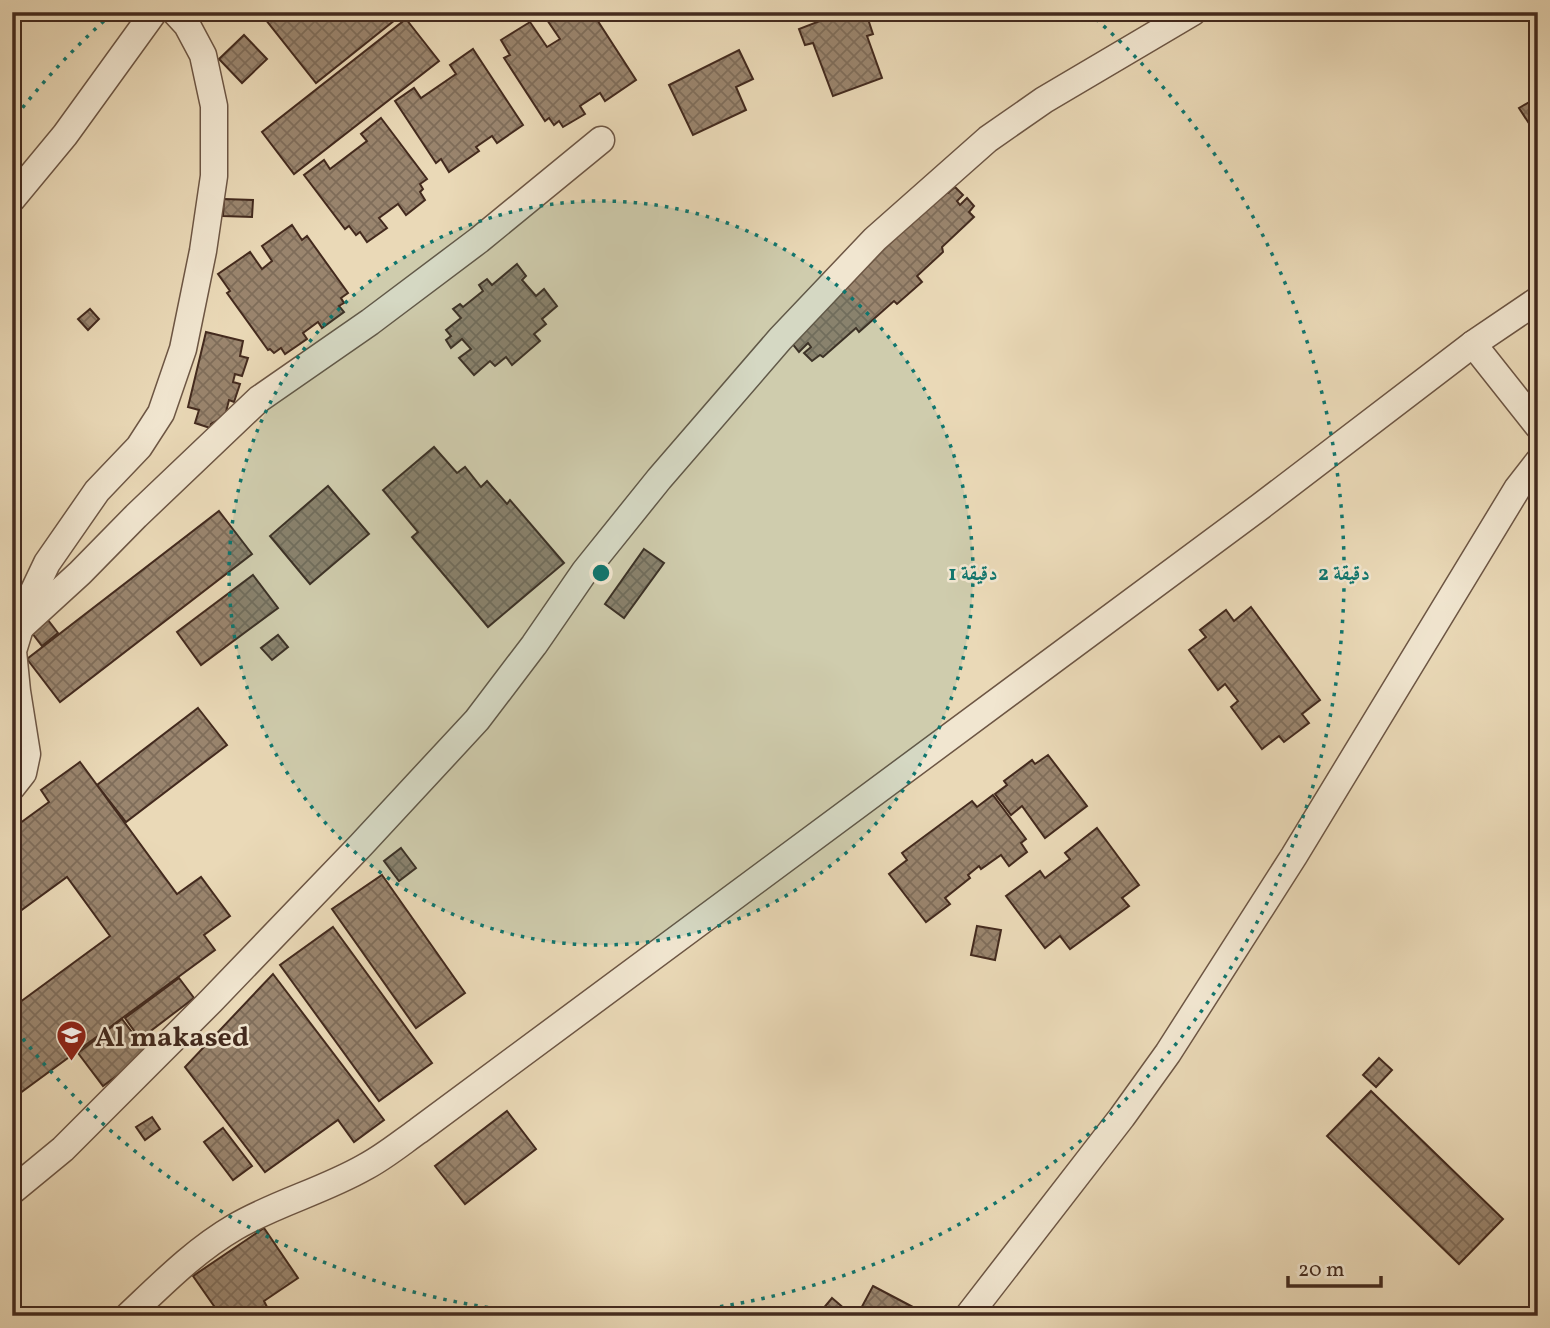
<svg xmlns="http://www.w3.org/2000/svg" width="1550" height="1328" viewBox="0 0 1550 1328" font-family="Vollkorn,Amiri,serif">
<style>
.building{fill:url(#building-cross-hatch);stroke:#432a1e;stroke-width:2}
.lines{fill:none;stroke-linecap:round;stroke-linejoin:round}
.minor-casing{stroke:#6d5644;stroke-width:29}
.minor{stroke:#f1e6d0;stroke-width:26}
.ring{fill:none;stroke:#0f766e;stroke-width:3.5;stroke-dasharray:3.5 7}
.labels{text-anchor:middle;stroke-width:5;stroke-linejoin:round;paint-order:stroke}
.poi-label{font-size:28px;font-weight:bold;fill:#432a1e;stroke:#f1e6d0;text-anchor:start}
.centre{fill:#0f766e;stroke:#f1e6d0;stroke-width:3.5}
.ring-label{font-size:21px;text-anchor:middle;font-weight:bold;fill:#0f766e;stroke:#f1e6d0;stroke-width:5;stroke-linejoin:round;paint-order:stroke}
</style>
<defs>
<pattern id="building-cross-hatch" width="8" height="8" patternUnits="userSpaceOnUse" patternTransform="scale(1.75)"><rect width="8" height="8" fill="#9a856e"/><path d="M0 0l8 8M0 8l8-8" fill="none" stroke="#7f6d5a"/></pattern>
</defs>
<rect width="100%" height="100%" fill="#ead9b7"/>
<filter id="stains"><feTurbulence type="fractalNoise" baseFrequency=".00286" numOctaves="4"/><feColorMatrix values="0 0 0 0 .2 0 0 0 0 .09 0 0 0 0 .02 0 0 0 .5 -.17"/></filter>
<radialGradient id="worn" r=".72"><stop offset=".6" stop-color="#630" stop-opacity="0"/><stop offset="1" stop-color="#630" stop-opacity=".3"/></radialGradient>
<g class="building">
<polygon points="265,12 405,12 316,83 262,15"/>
<polygon points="546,12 592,12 636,80 605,101 600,93 580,106 585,114 563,127 559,121 554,125 549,118 545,121 504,58 510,55 501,40 530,22 547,47 560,39 543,14"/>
<polygon points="843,12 857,12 858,16 866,13 873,34 867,36 882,78 833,96 813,43 805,45 799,29"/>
<polygon points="406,19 439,61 294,174 262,132"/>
<polygon points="244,35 267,59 242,83 219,59"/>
<polygon points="473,49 523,125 497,143 492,136 476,147 479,151 449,172 441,159 436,163 395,101 414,88 421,98 456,74 450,65"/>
<polygon points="739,50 753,79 736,87 746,110 693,135 669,85"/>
<polygon points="1538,97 1538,120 1530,125 1519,108"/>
<polygon points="381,118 427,179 420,184 423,189 420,192 425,200 406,215 398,204 379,218 387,228 367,242 360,232 356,235 349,226 345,229 304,175 324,160 330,169 367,141 361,134"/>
<polygon points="955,187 963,195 957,201 960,205 967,198 974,206 969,212 974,217 942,247 943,252 917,276 922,282 897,304 894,301 859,332 856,328 823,357 820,355 812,361 804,353 811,347 808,343 799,352 791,342 794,330 945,190 948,193"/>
<polygon points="224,199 253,200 252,217 223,216"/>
<polygon points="292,225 302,240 307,236 348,293 341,298 344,303 339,306 344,312 322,328 318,322 303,333 307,339 285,354 281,348 274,353 270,349 268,350 227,293 230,291 218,274 250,252 262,269 272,261 262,246"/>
<polygon points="517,264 526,276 522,280 536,296 544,289 557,306 542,319 546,324 534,334 540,341 512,365 506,357 495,366 490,361 474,375 459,358 471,349 462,339 451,348 446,340 451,336 446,330 461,318 453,309 460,304 463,307 483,291 479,285 487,279 492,285"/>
<polygon points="90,309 99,319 88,330 78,319"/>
<polygon points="206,332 243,341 240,356 248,358 242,376 235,374 233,382 240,384 234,402 229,400 225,416 211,424 210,428 195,423 199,410 188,407"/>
<polygon points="434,447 457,473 465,467 481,487 487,481 507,504 510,500 564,563 488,627 412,537 418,532 383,490"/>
<polygon points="328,486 369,534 310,584 270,536"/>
<polygon points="219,511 252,554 60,702 27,659"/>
<polygon points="644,549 664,563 624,618 605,604"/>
<polygon points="253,575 278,608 201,665 177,632"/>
<polygon points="1251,607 1320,700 1302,714 1309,723 1284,742 1279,736 1262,749 1231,707 1238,701 1225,684 1218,690 1189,650 1206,637 1200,630 1226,610 1234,621"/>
<polygon points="48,620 58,633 42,646 32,633"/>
<polygon points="278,635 288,647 272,660 261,648"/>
<polygon points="198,708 227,745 126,822 97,785"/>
<polygon points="1048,755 1087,806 1045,838 1022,806 1011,815 995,794 1007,785 1004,781 1032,760 1035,764"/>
<polygon points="80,762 177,894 201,877 230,916 204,935 215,950 12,1099 12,1008 110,936 67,877 12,917 12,829 49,802 41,790"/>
<polygon points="993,795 1026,839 1021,843 1027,852 1009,866 1001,855 981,869 979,866 968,875 970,878 945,898 950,904 926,922 889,874 907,860 902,853 972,801 977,807"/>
<polygon points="1097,828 1139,885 1122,898 1129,906 1070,949 1060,936 1045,948 1006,896 1040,871 1045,878 1070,859 1065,853"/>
<polygon points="401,848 416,868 399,881 384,861"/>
<polygon points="382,875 465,993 416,1028 332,909"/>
<polygon points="977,926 1001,930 995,960 971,955"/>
<polygon points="333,927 432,1063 379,1101 280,965"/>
<polygon points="273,974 384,1120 354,1142 338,1120 265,1172 185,1067"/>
<polygon points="179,978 194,998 140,1039 125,1018"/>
<polygon points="122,1019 148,1053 103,1086 78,1053"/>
<polygon points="1379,1058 1392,1070 1376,1087 1363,1075"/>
<polygon points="1371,1091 1503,1219 1459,1264 1327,1136"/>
<polygon points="507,1111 536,1149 465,1204 435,1166"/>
<polygon points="152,1117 160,1129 145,1140 136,1127"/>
<polygon points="223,1128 252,1166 233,1180 204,1142"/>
<polygon points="264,1228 298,1278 264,1301 267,1307 254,1316 221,1316 193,1276"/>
<polygon points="873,1286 930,1316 858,1314"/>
<polygon points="832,1298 853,1316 817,1316"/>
</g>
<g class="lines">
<defs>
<g id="minor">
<polyline points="12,199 65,135 154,12"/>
<polyline points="1473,344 1538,426"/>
<polyline points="22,626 80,573 136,516 259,399 370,322 479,240 601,140"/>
<polyline points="12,787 23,773 27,754 17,691 13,651 27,605 47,563 97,491 139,447 161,413 183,349 203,251 214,176 214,106 203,55 187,25 175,12"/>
<polyline points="12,1191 63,1149 211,1001 361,845 477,720 534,645 585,571 659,479 780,339 875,239 988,139 1044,100 1193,12"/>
<path d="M128,1316C162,1284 194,1251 235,1227C276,1203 323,1191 365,1167C384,1157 401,1143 418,1131L1261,506L1473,344L1538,300"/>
<polyline points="968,1316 1122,1117 1168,1053 1294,856 1517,489 1538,462"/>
</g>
</defs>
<use href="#minor" class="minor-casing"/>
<use href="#minor" class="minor"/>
</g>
<circle cx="601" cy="573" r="372" fill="#0f766e" fill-opacity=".12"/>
<g class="ring">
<circle cx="601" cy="573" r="372"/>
<path d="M582 1316A743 743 0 0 1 16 1030M16 116A743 743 0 0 1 114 12M1088 12A743 743 0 0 1 620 1316"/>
</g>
<defs>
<symbol id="school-pin" viewBox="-11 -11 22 30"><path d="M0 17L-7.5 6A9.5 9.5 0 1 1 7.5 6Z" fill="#8f2418" stroke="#f1e6d0"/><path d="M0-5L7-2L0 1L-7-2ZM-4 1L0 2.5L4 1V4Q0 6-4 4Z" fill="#fff"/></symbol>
</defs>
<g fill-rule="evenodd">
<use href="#school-pin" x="54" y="1018" width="35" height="47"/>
</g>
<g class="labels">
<g class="poi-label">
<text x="95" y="1046">Al makased</text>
</g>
</g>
<circle cx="601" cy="573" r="10" class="centre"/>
<g class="ring-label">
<text x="973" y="580">1 دقيقة</text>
<text x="1344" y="580">2 دقيقة</text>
</g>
<rect width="1550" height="1328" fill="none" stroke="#ead9b7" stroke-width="42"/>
<rect x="14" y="14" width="1522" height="1300" fill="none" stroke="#432a1e" stroke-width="3.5"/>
<rect x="21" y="21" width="1508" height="1286" fill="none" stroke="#432a1e" stroke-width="2"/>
<path d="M1288 1276v10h93v-10" fill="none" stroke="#432a1e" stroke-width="3.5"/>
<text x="1298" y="1276" font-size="21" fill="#432a1e" stroke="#f1e6d0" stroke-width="5" paint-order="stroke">20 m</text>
<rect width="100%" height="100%" filter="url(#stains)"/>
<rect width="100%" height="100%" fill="url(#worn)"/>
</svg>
